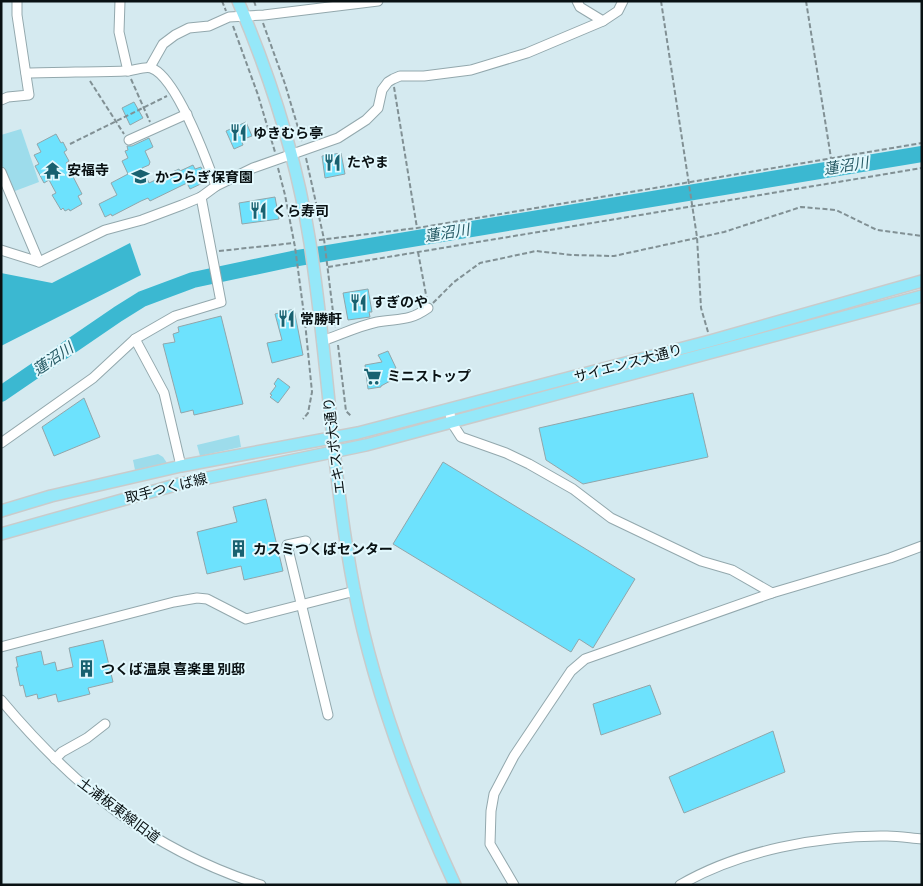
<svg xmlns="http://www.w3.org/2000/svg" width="923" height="886" viewBox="0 0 923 886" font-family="'Sofia Sans Condensed','Noto Sans JP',sans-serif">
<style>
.green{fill:#9ddceb}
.water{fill:#3bb8d1}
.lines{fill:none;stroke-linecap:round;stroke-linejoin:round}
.river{stroke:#3bb8d1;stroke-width:16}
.building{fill:#6de2fd;stroke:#91a6ab}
.minor-casing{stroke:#93a8ad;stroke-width:11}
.major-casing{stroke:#c9cbcb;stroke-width:14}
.path{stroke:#819094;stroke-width:2;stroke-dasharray:5 2.5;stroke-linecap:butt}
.minor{stroke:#fff;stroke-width:9}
.major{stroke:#95e8f9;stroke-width:11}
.labels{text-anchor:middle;stroke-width:4;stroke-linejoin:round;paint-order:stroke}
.poi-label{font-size:14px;font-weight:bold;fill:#091113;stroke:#e2f8fd;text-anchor:start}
.street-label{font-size:14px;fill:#091113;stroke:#e2f8fd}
.water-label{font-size:15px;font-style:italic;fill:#275a65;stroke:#e2f8fd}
</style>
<rect width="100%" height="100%" fill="#d5eaf0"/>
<g class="green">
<polygon points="21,129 39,182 15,191 1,164 1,135"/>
<polygon points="239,435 241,447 200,456 197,445"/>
<polygon points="158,454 163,457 167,463 135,470 133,460"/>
</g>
<polygon class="water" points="130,243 141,275 1,346 1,273 52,283"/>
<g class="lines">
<polyline class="river" points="1,394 118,314 142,299 193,280 292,259 922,154"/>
</g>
<g class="building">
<polygon points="134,102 143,118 130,125 122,108"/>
<polygon points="246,122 252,136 241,140 243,145 234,149 226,131"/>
<polygon points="56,134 61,143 63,142 67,150 64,152 69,161 66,163 82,194 78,196 82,204 70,211 69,209 65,211 63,208 61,210 52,195 56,193 49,180 44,183 35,166 39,164 34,155 41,152 37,144"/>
<polygon points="149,138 153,147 145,151 150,162 149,165 142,168 149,183 179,169 180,171 193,165 195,169 201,167 205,175 202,176 205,182 190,189 187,183 150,201 148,198 141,201 112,216 111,214 105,217 99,204 117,195 111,183 128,174 122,161 128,158 125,151 128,150 127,146 132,146"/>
<polygon points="341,153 345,174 325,178 322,156"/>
<polygon points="275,197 279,219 242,224 239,203"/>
<polygon points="368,289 372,312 369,312 370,317 348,320 343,293"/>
<polygon points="294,309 303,355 272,363 267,343 282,340 275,314"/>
<polygon points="221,316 243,404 194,415 193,410 181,413 163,344 175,342 173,334 179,332 178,327"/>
<polygon points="388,351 396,368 394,369 396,373 390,376 392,380 381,386 381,387 368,389 365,365 382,362 378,355"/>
<polygon points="278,378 290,387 278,403 270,397 272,395 270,394 276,386 274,384"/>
<polygon points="693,393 708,457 583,484 546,460 539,428"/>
<polygon points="84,398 100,437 54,456 42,427"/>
<polygon points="443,462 635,579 593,648 579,639 571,652 393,544"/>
<polygon points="266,499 283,571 244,580 241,566 207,574 197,532 237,522 233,507"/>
<polygon points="103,640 113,682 88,688 90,694 58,702 56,694 38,699 37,694 26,697 23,685 20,686 16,667 18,667 16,657 41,651 44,665 55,662 57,671 73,667 69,648"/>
<polygon points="650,685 661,714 601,735 593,704"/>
<polygon points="773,731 785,772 684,813 669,777"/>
</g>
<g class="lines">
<defs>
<g id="minor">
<polyline points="120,1 119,32 128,71"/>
<polyline points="577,1 580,7 603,21"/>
<polyline points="150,67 163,44 175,35 189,28 209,26 229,17 264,15 378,1"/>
<polyline points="1,100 8,97 29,95 17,15 17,1"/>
<polyline points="129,140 187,114"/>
<polyline points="1,172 39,262"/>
<polyline points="216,186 253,168 338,138 366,120 378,108 382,90 388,82 393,79 400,76 424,76 471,70 527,53 603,21 618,11 623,1"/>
<path d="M1,250L39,262L105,230L142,220L182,205L201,197L216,186C207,161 176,76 151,68C144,66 133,71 125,71C92,72 59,72 26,73"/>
<polyline points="135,339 164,393 181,466"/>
<path d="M322,341C340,335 358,326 377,322C399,318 408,322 428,308"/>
<polyline points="449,409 452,423 461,437 506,453 529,464 573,489 611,518 701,561 732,570 772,593"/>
<polyline points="1,443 93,378 135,339 175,316 221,302 201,197"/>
<polyline points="306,541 287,545 328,715"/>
<polyline points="1,647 174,602 197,598 207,599 246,619 355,591"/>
<path d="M1,700C74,787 151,850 261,885"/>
<polyline points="55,759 62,752 87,738 105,724"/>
<polyline points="514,885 490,844 491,811 494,794 514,756 571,671 585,659 772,593 890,558 922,546"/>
<path d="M680,885C738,851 820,835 887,836C899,836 910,838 922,839"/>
</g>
<g id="major">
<path d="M238,1C271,78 297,160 310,243C328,358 332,475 354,589C374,692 411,790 455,885"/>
<polyline points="1,511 51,496 181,466 358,433 710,341 922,281"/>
<polyline points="1,534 179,484 366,445 922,296"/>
</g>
</defs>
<use href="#minor" class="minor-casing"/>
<use href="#major" class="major-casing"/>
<g class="path">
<polyline points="222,1 226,11"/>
<polyline points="254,1 256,7"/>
<polyline points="661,1 697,237 701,308 708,332"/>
<polyline points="806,1 831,158"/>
<polyline points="263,23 285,84 302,141"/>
<polyline points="233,26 258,95 275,152"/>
<polyline points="131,79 150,122"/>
<polyline points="90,81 124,134"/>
<polyline points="394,87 417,228"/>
<polyline points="70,144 167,96"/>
<polyline points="306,158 324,239 335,328"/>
<polyline points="278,168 285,195 295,247 305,322 312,392 308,413 303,419"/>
<polyline points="319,240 417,228 922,143"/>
<polyline points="219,251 294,243"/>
<polyline points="418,252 427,300"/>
<polyline points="328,267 922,168"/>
<polyline points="433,303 454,282 480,263 536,251 572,255 614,256 724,232 801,207 836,210 877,230 922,236"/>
<polyline points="338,345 346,411 351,416"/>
</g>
<use href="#minor" class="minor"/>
<use href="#major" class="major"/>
</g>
<defs>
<symbol id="restaurant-bare" viewBox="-9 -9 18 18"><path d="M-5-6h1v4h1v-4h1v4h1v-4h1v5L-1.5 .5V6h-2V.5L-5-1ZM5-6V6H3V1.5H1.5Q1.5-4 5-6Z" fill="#186170" stroke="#e2f8fd" stroke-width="2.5" paint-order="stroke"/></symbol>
<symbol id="temple-bare" viewBox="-9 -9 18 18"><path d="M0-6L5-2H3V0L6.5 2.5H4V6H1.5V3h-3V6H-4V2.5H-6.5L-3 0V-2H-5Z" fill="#186170" stroke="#e2f8fd" stroke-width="2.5" paint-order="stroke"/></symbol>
<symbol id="school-bare" viewBox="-9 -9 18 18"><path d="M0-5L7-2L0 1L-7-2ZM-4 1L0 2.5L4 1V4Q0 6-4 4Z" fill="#186170" stroke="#e2f8fd" stroke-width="2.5" paint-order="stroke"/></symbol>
<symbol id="supermarket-bare" viewBox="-9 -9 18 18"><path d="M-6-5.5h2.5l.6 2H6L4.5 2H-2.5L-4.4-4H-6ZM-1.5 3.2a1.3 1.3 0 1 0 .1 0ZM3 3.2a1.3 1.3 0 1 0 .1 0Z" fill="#186170" stroke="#e2f8fd" stroke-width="2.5" paint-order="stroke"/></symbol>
<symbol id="building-bare" viewBox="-9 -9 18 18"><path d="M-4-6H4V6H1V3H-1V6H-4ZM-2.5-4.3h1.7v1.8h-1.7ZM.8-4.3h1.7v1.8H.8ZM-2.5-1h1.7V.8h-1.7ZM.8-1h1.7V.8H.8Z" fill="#186170" stroke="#e2f8fd" stroke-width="2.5" paint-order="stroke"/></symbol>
</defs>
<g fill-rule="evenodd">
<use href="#restaurant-bare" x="226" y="120" width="25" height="25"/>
<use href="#restaurant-bare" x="320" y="150" width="25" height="25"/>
<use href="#temple-bare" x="40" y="158" width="25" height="25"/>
<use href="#school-bare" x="128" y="164" width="25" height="25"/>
<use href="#restaurant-bare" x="246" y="198" width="25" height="25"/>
<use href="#restaurant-bare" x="346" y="290" width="25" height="25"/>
<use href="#restaurant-bare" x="274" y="306" width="25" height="25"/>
<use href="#supermarket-bare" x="360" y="364" width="25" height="25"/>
<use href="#building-bare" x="226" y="536" width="25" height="25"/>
<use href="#building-bare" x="74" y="656" width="25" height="25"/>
</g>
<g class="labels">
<g class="poi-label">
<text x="253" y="138">ゆきむら亭</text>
<text x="347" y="167">たやま</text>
<text x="67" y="175">安福寺</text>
<text x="155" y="182">かつらぎ保育園</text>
<text x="273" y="216">くら寿司</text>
<text x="372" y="307">すぎのや</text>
<text x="300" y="324">常勝軒</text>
<text x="387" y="381">ミニストップ</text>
<text x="253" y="554">カスミつくばセンター</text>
<text x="101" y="674">つくば温泉 喜楽里 別邸</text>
</g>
<g class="street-label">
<text transform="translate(628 363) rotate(-15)" y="5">サイエンス大通り</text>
<text transform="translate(334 446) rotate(-97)" y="5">エキスポ大通り</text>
<text transform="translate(166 488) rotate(-14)" y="5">取手つくば線</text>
<text transform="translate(119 810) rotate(37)" y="5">土浦板東線旧道</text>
</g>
<g class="water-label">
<text transform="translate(846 166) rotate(-9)" y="5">蓮沼川</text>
<text transform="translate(447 233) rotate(-9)" y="5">蓮沼川</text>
<text transform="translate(53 359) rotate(-34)" y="5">蓮沼川</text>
</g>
</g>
<rect width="923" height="886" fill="none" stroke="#091113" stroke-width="5"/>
</svg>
